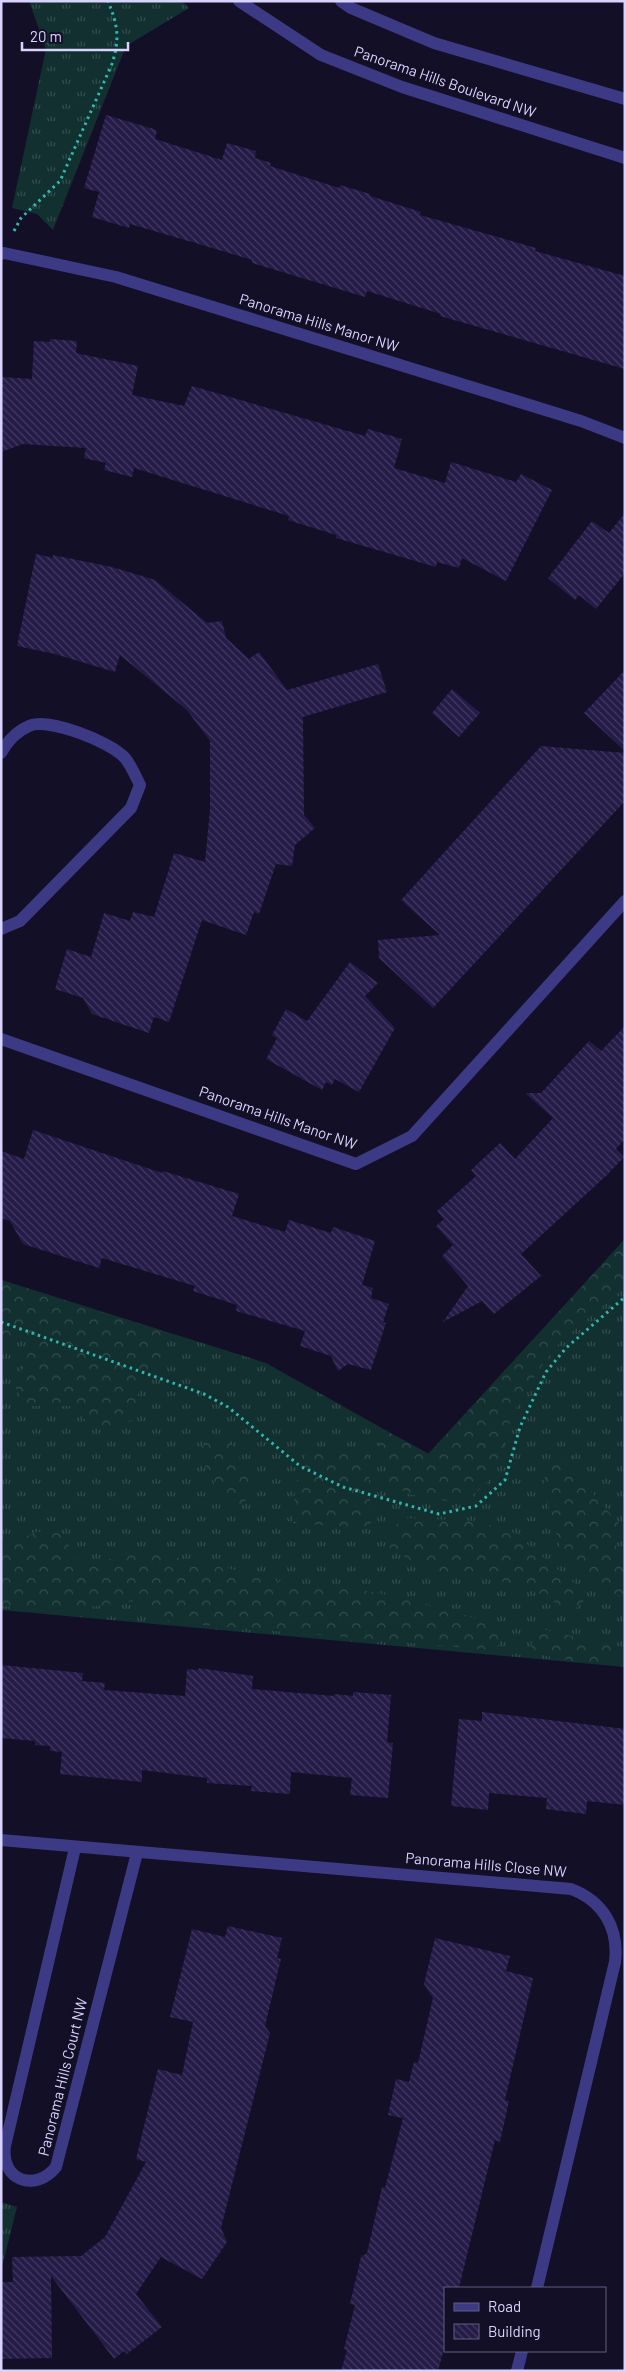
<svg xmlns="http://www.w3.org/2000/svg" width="626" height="2372" viewBox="0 0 626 2372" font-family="Barlow,sans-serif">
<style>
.grass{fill:url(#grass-tufts)}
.forest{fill:url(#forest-crowns)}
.building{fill:url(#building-back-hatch)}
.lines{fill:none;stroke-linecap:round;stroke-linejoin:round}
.path{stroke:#2fb8b0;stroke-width:3;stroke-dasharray:2.5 4;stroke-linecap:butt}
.minor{stroke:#3d3a85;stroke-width:12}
.tertiary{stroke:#3d3a85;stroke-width:12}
.labels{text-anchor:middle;stroke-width:5;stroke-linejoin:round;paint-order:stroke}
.street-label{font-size:15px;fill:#d9d4ff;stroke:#130f26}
</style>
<defs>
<pattern id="grass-tufts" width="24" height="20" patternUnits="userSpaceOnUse" patternTransform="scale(1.25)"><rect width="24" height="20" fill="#12302f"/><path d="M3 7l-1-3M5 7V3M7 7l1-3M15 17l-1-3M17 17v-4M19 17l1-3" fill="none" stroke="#344d4e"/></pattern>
<pattern id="forest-crowns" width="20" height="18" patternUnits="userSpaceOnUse" patternTransform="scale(1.25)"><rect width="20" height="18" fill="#12302f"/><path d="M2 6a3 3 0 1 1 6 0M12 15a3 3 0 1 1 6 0" fill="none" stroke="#344d4e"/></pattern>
<pattern id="building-back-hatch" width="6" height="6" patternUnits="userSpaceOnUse" patternTransform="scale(1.25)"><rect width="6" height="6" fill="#241b47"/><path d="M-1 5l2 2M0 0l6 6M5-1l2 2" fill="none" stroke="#433b63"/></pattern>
</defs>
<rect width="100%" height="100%" fill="#130f26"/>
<g class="grass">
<polygon points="29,1 182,1 189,8 126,46 53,230 37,214 12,208 46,49"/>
<polygon points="625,1239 625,1667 1,1610 1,1280 266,1363 428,1454"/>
<polygon points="1,2202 17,2207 1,2271"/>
</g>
<g class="forest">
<polygon points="625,1239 625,1287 561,1341 538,1371 512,1415 503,1450 487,1482 472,1496 452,1502 408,1494 388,1482 374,1424 429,1454"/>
<path d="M1,1280L160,1330L163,1355L139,1381L136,1420C102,1429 97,1432 70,1406H25L15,1387L31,1342L1,1333Z"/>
<path d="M216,1436L229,1440C242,1464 268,1488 237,1507L224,1502L202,1460V1447L208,1438Z"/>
<polygon points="368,1449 371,1529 293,1523 295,1487 307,1452"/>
<polygon points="572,1456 578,1476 619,1524 616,1546 625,1555 625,1598 590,1584 560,1546 543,1486 547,1466"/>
<polygon points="403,1518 478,1521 514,1533 579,1587 584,1601 571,1612 527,1586 480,1578 435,1575 390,1548 385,1537"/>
<polygon points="55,1530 66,1538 73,1557 84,1563 100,1562 133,1552 166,1552 187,1562 232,1569 305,1588 351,1588 398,1597 490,1622 498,1634 500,1644 491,1650 171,1622 134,1601 59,1611 1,1606 1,1536 18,1540 36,1532"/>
<path d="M542,1629L619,1647V1654C602,1670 553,1658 531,1652L532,1637Z"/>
</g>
<g class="building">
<polygon points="106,115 157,130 155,139 222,160 227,143 256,151 255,158 271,163 270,166 339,188 340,185 370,194 370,196 421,212 420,215 536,248 535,251 625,276 625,369 440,316 441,314 367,291 365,297 252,263 252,260 209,247 130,224 129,228 92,217 99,192 84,188"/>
<polygon points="50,339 77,341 76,353 138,366 132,395 184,406 192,386 365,436 368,429 402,439 394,468 445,483 451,462 516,482 521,474 552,490 506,581 462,558 459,568 437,562 436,567 336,538 336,535 288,520 289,516 134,468 132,477 104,470 106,463 84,458 86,448 23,444 1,452 1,377 32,379 34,341 50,342"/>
<polygon points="625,513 625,573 596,609 579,595 575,600 548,578 592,521 609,533"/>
<polygon points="36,554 53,558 53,555 112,567 155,580 207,623 222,621 226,638 249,659 259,652 287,690 378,664 387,692 303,717 304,815 315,828 295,845 292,866 276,864 259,914 254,912 246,935 202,920 169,1022 154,1017 149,1033 92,1014 83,998 55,989 67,949 91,957 104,913 130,921 133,912 154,917 174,853 205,862 210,809 210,741 187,710 120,655 115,672 55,654 17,646"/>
<polygon points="625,670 625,751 584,713"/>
<polygon points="452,689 480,713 459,737 432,713"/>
<polygon points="541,746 625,753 625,801 433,1008 379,958 378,940 440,935 401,900"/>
<polygon points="350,962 378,983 365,996 395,1028 359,1092 335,1079 332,1085 326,1082 322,1090 266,1059 277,1038 272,1035 286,1009 307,1021"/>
<polygon points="625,1026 625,1139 616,1149 624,1157 607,1175 521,1254 541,1276 494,1314 482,1301 443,1322 468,1286 442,1256 453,1245 436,1226 444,1219 437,1211 476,1176 471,1170 500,1143 515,1159 553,1118 525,1093 541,1093 589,1041 601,1051"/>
<polygon points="33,1130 162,1173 163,1171 239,1194 232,1216 285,1232 289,1220 331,1233 333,1227 375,1241 362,1285 373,1288 371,1298 389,1304 383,1322 386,1323 371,1370 348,1364 338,1371 331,1356 300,1346 305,1331 236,1311 237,1305 193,1291 195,1286 102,1258 99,1268 23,1244 10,1221 1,1218 1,1151 24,1159"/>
<polygon points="1,1665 83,1673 82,1681 105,1683 104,1690 185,1696 187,1669 198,1670 199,1668 253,1676 252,1689 334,1696 334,1694 353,1696 353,1692 391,1695 387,1742 393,1743 388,1798 350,1795 352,1778 291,1772 290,1794 251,1791 252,1786 207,1783 207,1778 142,1770 142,1782 60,1774 62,1752 50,1751 50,1746 35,1745 35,1741 1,1738"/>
<polygon points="482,1712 625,1729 625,1805 587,1801 586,1814 546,1809 547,1798 489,1793 488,1810 451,1806 459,1719 482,1721"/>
<polygon points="228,1926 282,1938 277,1958 281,1959 265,2026 270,2033 221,2228 227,2242 202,2279 161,2257 136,2294 162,2327 127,2354 124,2351 114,2359 51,2276 52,2358 1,2359 1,2282 13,2282 12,2257 81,2256 105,2237 146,2162 136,2159 158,2069 182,2075 193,2022 170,2017 192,1929 225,1937"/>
<polygon points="435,1938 510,1956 506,1971 533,1978 505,2100 509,2101 500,2142 495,2140 459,2288 445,2288 445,2345 438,2371 341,2371 347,2350 344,2349 355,2305 350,2304 361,2257 367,2253 382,2187 385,2188 403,2118 388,2115 396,2079 409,2082 414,2062 418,2063 433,1998 424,1984"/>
</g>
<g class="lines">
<g class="path">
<path d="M14,231L21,218L60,181L112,64C120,38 118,26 108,1"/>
<polyline points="1,1322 204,1394 228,1407 300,1466 343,1487 439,1514 476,1506 505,1480 520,1427 546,1372 566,1348 625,1297"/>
</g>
<g class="minor">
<polyline points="1,254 4,253 116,277 581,421 625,438"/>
<path d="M1,753C7,742 17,731 29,726C48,717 111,742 125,758C131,765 136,777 140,785L131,808L20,921L1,929"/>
<polyline points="1,1039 356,1164 412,1136 625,901"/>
<path d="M1,1840L571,1889C603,1901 619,1928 615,1962L537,2288"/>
<path d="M75,1848L5,2146C0,2180 35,2193 56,2167L137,1853"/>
<polyline points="517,2371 522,2351"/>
</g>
<g class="tertiary">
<polyline points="239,1 321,55 402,87 625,158"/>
<polyline points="341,1 351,8 434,43 625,99"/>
</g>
</g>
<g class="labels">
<g class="street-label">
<text transform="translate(445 82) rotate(19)" y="5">Panorama Hills Boulevard NW</text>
<text transform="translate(319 323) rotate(17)" y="5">Panorama Hills Manor NW</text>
<text transform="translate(278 1118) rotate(19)" y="5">Panorama Hills Manor NW</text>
<text transform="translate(486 1865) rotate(5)" y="5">Panorama Hills Close NW</text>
<text transform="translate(63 2077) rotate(-76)" y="5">Panorama Hills Court NW</text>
</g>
</g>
<rect width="626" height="2372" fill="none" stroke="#d9d4ff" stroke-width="5"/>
<rect x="444" y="2287" width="162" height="65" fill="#130f26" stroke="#625e7d"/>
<rect x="454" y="2303" width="25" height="8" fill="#3d3a85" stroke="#625e7d"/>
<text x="488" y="2312" font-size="15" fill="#d9d4ff">Road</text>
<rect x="454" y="2324" width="25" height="15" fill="url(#building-back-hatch)" stroke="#625e7d"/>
<text x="488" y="2337" font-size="15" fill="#d9d4ff">Building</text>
<path d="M22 42v8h106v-8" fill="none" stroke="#d9d4ff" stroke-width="2.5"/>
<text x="30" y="42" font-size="15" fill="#d9d4ff" stroke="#130f26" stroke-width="4" paint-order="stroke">20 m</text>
</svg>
